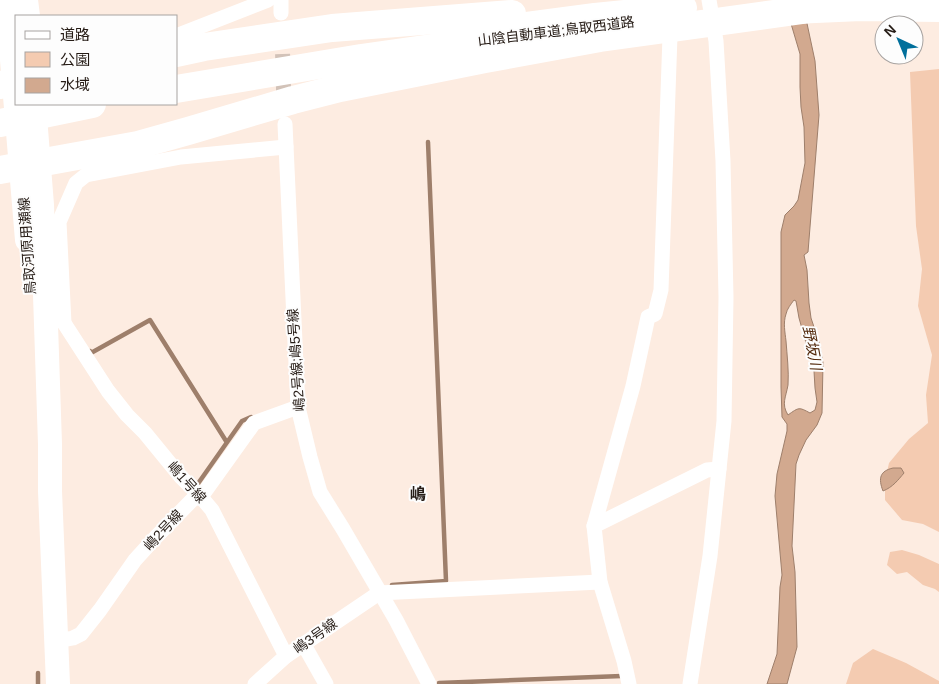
<svg xmlns="http://www.w3.org/2000/svg" width="939" height="684" viewBox="0 0 939 684" font-family="Arial,'Noto Sans JP',sans-serif">
<style>
.green{fill:#f4cbb1}
.water{fill:#d2a98f;stroke:#9e7f6b;fill-rule:evenodd}
.lines{fill:none;stroke-linecap:round;stroke-linejoin:round}
.stream{stroke:#9e7f6b;stroke-width:4.5}
.minor-tunnel{stroke:#d2c2b8;stroke-width:15;stroke-dasharray:15 8;stroke-linecap:butt}
.minor{stroke:#fff;stroke-width:15}
.primary{stroke:#fff;stroke-width:24}
.motorway{stroke:#fff;stroke-width:28}
.labels{text-anchor:middle;stroke-width:4;stroke-linejoin:round;paint-order:stroke}
.street-label{font-size:14px;fill:#261c16;stroke:#fdfdfd}
.water-label{font-size:15px;font-style:italic;fill:#532a0d;stroke:#fdfdfd}
.quarter-label{font-size:16px;font-weight:bold;fill:#261c16;stroke:#fdfdfd}
</style>
<rect width="100%" height="100%" fill="#fdece1"/>
<g class="green">
<polygon points="939,69 939,532 923,524 902,520 885,500 885,481 889,463 909,439 928,423 926,395 932,355 918,306 922,269 916,226 910,72"/>
<polygon points="902,550 919,555 939,564 939,592 935,589 923,585 907,572 897,574 887,565 890,552"/>
<polygon points="873,649 906,663 939,681 939,684 846,684 853,663"/>
</g>
<g class="water">
<path d="M784,0H802L815,61L819,115L808,252L804,255L807,270L809,303L811,318L819,342L823,363L822,413L817,425L806,440L799,455L796,464L792,546L795,572L797,647L787,684H767L777,654L780,587L782,575L775,496L777,474L787,431V424L782,417L781,387V232L785,215L794,206L798,200L805,163L804,127L801,107L800,87V54ZM794,300L796,301L799,318L814,371L815,388L817,402L815,410L810,413C799,407 799,407 788,415C781,404 786,397 788,385C789,371 787,355 786,341C785,332 783,323 786,314C787,309 791,304 794,300Z"/>
<path d="M893,468H901L904,473C898,480 893,487 883,491C878,478 880,471 893,468Z"/>
</g>
<g class="lines">
<g class="stream">
<polyline points="90,351 91,353 150,320 226,441"/>
<polyline points="197,485 242,421 251,417"/>
<polyline points="392,585 446,581 428,142"/>
<polyline points="439,683 622,676"/>
<polyline points="38,684 38,673"/>
</g>
<polyline class="minor-tunnel" points="282,31 284,108"/>
<g class="minor">
<polyline points="281,0 281,13"/>
<polyline points="176,36 268,0"/>
<polyline points="285,124 298,407 310,457 320,492 343,529 396,620 429,684"/>
<polyline points="64,323 108,391 127,415 145,433 181,477 201,497 212,510 286,656"/>
<polyline points="64,323 59,222 76,183 86,175 181,157 286,147"/>
<polyline points="594,526 707,470 719,469"/>
<polyline points="57,641 73,638 81,634 100,610 135,560 155,538 193,499 201,497 254,423 298,407"/>
<polyline points="304,645 326,684"/>
<polyline points="255,684 286,656 379,593 600,582"/>
<polyline points="629,684 624,661 600,582 594,526 633,386 648,317 655,314 661,290 670,36"/>
<polyline points="690,684 710,556 724,421 726,297 723,161 716,41 709,0"/>
</g>
<g class="primary">
<polyline points="7,0 27,240"/>
<polyline points="26,0 28,16"/>
<polyline points="34,104 42,205 50,444 50,491 58,684"/>
</g>
<g class="motorway">
<polyline points="793,10 861,7 939,8"/>
<polyline points="487,31 595,17 683,8"/>
<polyline points="176,53 204,47 332,28 512,14"/>
<polyline points="0,85 16,82"/>
<polyline points="176,89 361,58 509,37"/>
<polyline points="0,123 92,104"/>
<polyline points="0,170 138,145 188,131 293,100 340,88 485,59 600,38 810,9"/>
</g>
</g>
<g class="labels">
<g class="street-label">
<text transform="translate(556 31) rotate(-7)" y="5">山陰自動車道;鳥取西道路</text>
<text transform="translate(27 246) rotate(-94)" y="5">鳥取河原用瀬線</text>
<text transform="translate(296 360) rotate(-94)" y="5">嶋2号線;嶋5号線</text>
<text transform="translate(187 482) rotate(48)" y="5">嶋1号線</text>
<text transform="translate(163 530) rotate(-47)" y="5">嶋2号線</text>
<text transform="translate(315 636) rotate(-35)" y="5">嶋3号線</text>
</g>
<g class="water-label">
<text transform="translate(812 348) rotate(79)" y="5">野坂川</text>
</g>
<g class="quarter-label">
<text x="418" y="500">嶋</text>
</g>
</g>
<rect x="15" y="15" width="162" height="90" fill="#fdfdfd" stroke="#a7a3a1"/>
<rect x="25" y="31" width="25" height="8" fill="#ffffff" stroke="#a7a3a1"/>
<text x="60" y="40" font-size="15" fill="#261c16">道路</text>
<rect x="25" y="52" width="25" height="15" fill="#f4cbb1" stroke="#a7a3a1"/>
<text x="60" y="65" font-size="15" fill="#261c16">公園</text>
<rect x="25" y="78" width="25" height="15" fill="#d2a98f" stroke="#a7a3a1"/>
<text x="60" y="90" font-size="15" fill="#261c16">水域</text>
<g transform="translate(899 40) rotate(316)"><circle r="24" fill="#fdfdfd" stroke="#a7a3a1"/>
<path d="M0-4L9 19L0 12L-9 19Z" fill="#006f9b"/>
<text y="-8" font-size="14" font-weight="bold" text-anchor="middle" fill="#261c16">N</text>
</g>
</svg>
